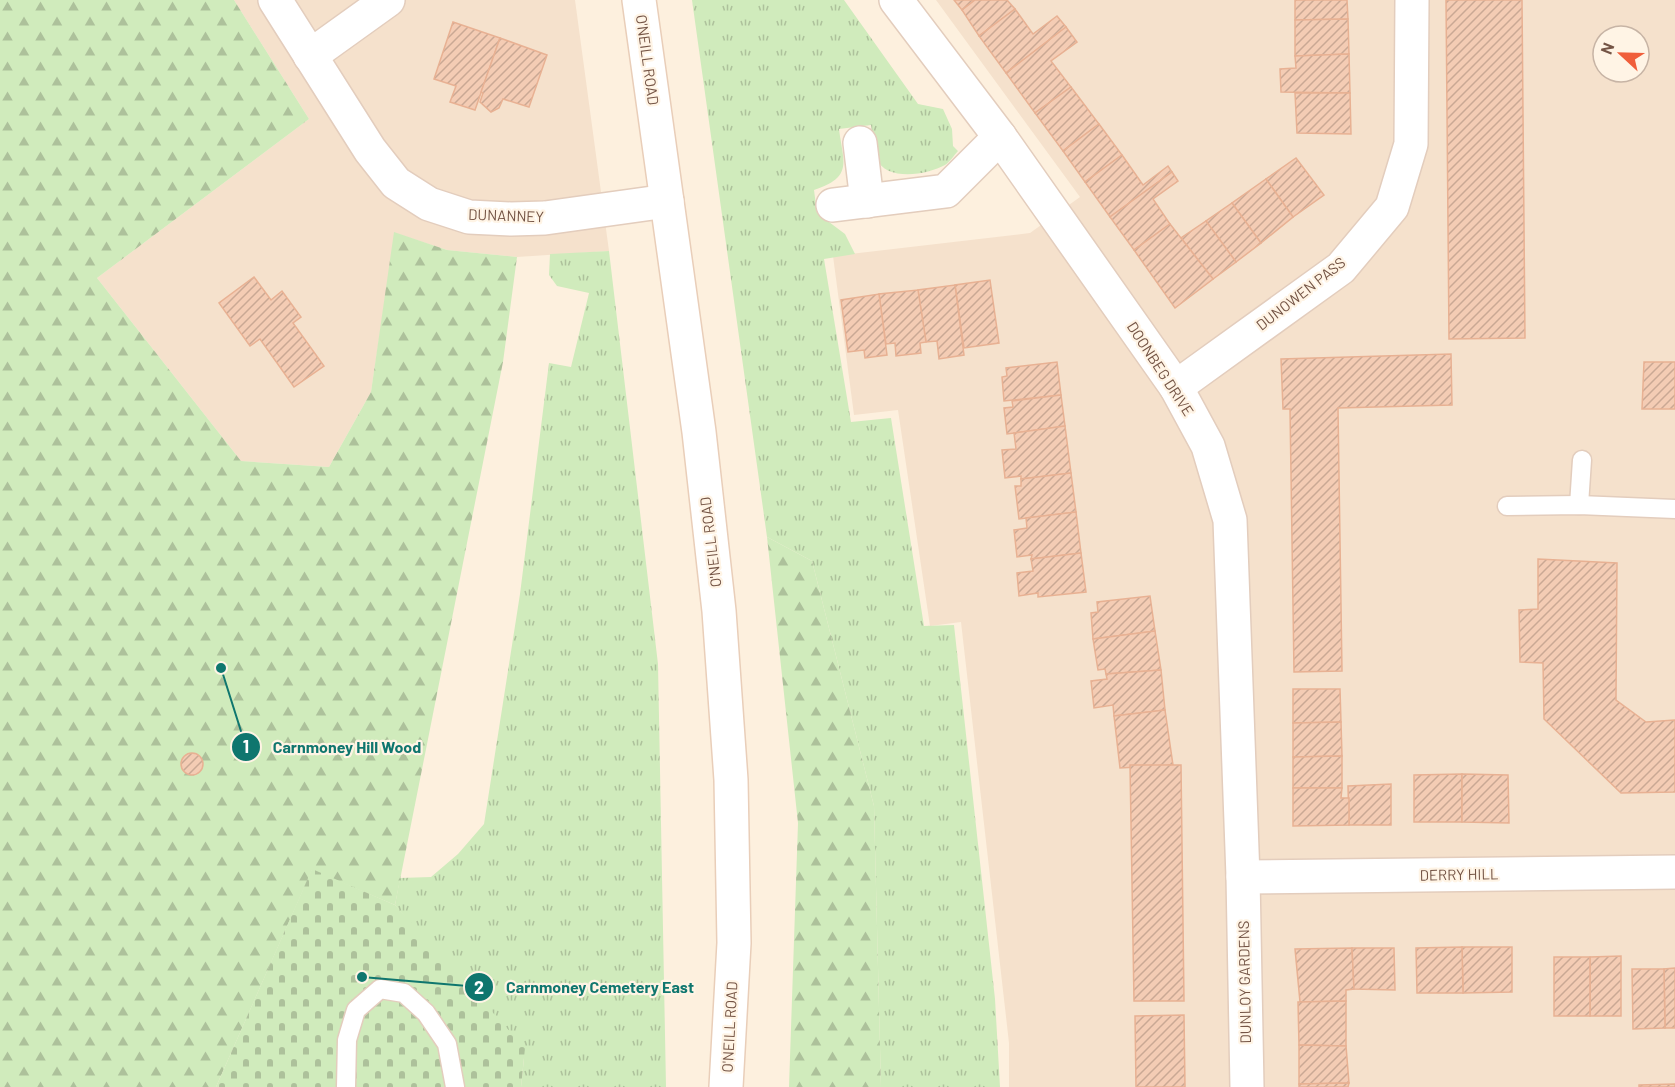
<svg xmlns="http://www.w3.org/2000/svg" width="1675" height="1087" viewBox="0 0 1675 1087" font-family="Barlow,sans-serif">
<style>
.residential{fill:#f5e1cc;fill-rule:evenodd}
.grass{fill:url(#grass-tufts)}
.forest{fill:url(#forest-firs)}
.cemetery{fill:url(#cemetery-stones)}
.building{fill:url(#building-hatch);stroke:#e8b193;stroke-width:1.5}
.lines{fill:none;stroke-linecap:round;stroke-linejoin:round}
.service-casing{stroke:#e3cdbd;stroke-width:21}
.minor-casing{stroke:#e3cdbd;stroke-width:36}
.secondary-casing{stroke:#e9ceb9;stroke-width:36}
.service{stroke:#fff;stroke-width:18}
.minor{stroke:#fff;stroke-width:33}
.secondary{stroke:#fff;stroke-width:33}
.labels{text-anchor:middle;stroke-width:4.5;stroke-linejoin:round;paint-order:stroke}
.street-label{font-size:15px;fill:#745445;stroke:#fff4e5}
.leader{fill:none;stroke:#0f766e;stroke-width:2}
.callout-dot{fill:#0f766e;stroke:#fff4e5;stroke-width:2}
.mark-label{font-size:18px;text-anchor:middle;font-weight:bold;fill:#fff}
.callout-label{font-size:16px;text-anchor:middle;font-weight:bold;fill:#0f766e;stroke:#fff4e5;stroke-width:4.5;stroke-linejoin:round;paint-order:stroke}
</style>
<defs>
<pattern id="grass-tufts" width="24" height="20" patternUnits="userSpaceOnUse" patternTransform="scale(1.5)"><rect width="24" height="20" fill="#d0ebbc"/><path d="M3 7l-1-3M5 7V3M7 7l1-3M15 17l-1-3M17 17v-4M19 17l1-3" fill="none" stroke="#adc19b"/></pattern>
<pattern id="forest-firs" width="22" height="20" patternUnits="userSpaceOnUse" patternTransform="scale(1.5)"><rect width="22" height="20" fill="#d0ebbc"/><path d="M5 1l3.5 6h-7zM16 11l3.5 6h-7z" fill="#adc19b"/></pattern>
<pattern id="cemetery-stones" width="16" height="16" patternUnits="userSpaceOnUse" patternTransform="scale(1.5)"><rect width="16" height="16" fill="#d0ebbc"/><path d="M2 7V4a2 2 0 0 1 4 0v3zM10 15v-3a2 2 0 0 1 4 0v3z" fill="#adc19b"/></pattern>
<pattern id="building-hatch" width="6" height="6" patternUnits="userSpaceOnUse" patternTransform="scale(1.5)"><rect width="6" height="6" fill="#f4ccb4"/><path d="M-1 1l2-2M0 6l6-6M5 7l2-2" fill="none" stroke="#caa894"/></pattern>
</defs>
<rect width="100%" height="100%" fill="#fdf0de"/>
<g class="residential">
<polygon points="234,0 575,0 609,251 517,257 447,250 395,233 371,392 329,467 241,461 97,278 309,119"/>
<path d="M936,0H1675V1087H1009V1043L961,622L930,626L898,410L854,415L833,256L1030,233L1080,197ZM1603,36H1639V72H1603Z"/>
</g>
<g class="grass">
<path d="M692,0H844L918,104L943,109L952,129L953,146L958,151C954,155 950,162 945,165C927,175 886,182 876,158C873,148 873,135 871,125L839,129C843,162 854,177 814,190L817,213L845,234L855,254L824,259L851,422L891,418L924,626L954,625L995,999L1000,1087H881L874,806L812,561L767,537Z"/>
<polygon points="609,251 658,664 666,1087 521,1087 524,1058 395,905 400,878 431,877 458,854 484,824 520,594 549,363 571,367 589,293 557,286 549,275 550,254"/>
</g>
<g class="forest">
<polygon points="0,0 234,0 309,119 97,278 241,461 329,467 371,392 394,232 447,250 517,257 503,362 395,905 312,870 216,1087 0,1087"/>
<polygon points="767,537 812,561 874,806 881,1087 789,1087 798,823"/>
</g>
<polygon class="cemetery" points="312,869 395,905 525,1048 521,1087 216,1087"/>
<g class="building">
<polygon points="954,0 975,0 962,10"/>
<polygon points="975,0 1007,0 1015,9 979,36 962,10"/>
<polygon points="1295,0 1347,0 1348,19 1295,20"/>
<polygon points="1446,0 1522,0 1525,338 1449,339"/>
<polygon points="1015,9 1033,34 1057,16 1066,27 1006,73 979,36"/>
<polygon points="1348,19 1349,54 1295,56 1295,20"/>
<polygon points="453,22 500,38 475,110 450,102 456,86 434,79"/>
<polygon points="1066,27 1077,42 1051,61 1071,87 1035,113 1006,73"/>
<polygon points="500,38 547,55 529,107 503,99 499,108 491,112 480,102 483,93 481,92"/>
<polygon points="1349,54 1350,93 1281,92 1280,69 1296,68 1295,56"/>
<polygon points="1071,87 1099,124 1063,151 1035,113"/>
<polygon points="1295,93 1350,93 1351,134 1297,133"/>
<polygon points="1099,124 1122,155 1085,182 1063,151"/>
<polygon points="1122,155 1143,185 1168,166 1172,172 1110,217 1085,182"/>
<polygon points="1296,158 1324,195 1293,217 1266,179"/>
<polygon points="1172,172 1178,181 1153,199 1170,224 1134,250 1110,217"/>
<polygon points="1266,179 1293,217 1261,243 1232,203"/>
<polygon points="1232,203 1261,243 1236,262 1206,221"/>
<polygon points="1206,221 1236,262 1213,279 1181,238"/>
<polygon points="1170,224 1213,279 1175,308 1134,250"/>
<polygon points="254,277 271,300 282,291 301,317 293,323 324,366 294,387 260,339 250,346 219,303"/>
<polygon points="990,280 999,343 964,348 955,285"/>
<polygon points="955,285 964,355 939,359 937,341 926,342 918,290"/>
<polygon points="918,290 926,342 920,343 921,353 896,356 895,343 886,344 879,294"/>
<polygon points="879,294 887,355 865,358 864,350 848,352 841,300"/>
<polygon points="1451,354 1452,405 1338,408 1342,671 1294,672 1290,409 1283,409 1281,359"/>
<polygon points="1057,362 1061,395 1004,401 1002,377 1007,376 1006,368"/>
<polygon points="1644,362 1675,362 1675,409 1642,409"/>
<polygon points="1061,395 1065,426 1007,434 1004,408 1013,407 1012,401"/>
<polygon points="1065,426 1071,473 1021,479 1021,476 1005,478 1002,450 1016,449 1014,433"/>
<polygon points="1071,473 1076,512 1019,519 1015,486 1021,486 1021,479"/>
<polygon points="1076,512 1081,553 1031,559 1032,555 1017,557 1014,530 1027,528 1026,518"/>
<polygon points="1081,553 1086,592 1038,597 1038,593 1019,596 1017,573 1033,571 1031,559"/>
<polygon points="1538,559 1617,563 1616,700 1646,722 1675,720 1675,792 1621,793 1544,719 1543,663 1520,662 1519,610 1538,609"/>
<polygon points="1150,596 1155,631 1093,639 1091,613 1098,612 1097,602"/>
<polygon points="1155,631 1161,670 1106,674 1105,669 1098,670 1093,639"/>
<polygon points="1161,670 1165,710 1114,716 1113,705 1094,708 1091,681 1107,679 1106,674"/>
<polygon points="1293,689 1340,689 1341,722 1293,723"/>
<polygon points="1165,710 1173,765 1120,768 1114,716"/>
<polygon points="1341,722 1342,756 1293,757 1293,723"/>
<circle cx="192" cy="764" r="11"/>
<polygon points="1342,756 1342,788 1293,788 1293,757"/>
<polygon points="1130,765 1181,765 1184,1001 1134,1001"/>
<polygon points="1462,774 1462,822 1414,822 1414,775"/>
<polygon points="1462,774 1508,775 1509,823 1462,822"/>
<polygon points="1391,784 1391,825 1349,825 1348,786"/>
<polygon points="1293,788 1342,788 1341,798 1349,798 1349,825 1293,826"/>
<polygon points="1462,947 1512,947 1512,992 1463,993"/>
<polygon points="1462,947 1463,993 1417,993 1416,948"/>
<polygon points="1352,948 1354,989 1346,990 1346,1001 1300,1002 1295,949"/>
<polygon points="1352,948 1394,948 1395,990 1354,989"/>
<polygon points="1621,956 1621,1016 1590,1016 1590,957"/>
<rect x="1554" y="957" width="36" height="59"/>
<polygon points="1675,968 1675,1028 1665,1028 1664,969"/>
<polygon points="1632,969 1664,969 1665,1028 1633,1029"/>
<polygon points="1346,1001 1346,1046 1299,1045 1298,1002"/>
<polygon points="1184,1015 1185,1087 1136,1087 1135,1016"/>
<polygon points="1299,1045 1346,1046 1349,1083 1299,1084"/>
<polygon points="1349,1083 1348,1087 1299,1087 1299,1084"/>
<polygon points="1675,1084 1675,1087 1639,1087 1639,1085"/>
</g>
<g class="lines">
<defs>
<g id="service">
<polyline points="1579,505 1582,460"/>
<polyline points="1507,506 1579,505 1675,509"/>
<polyline points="346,1087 347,1040 356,1010 380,989 404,993 426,1013 447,1044 455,1087"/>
</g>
<g id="minor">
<polyline points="275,0 370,150 396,183 429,204 469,217 511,219 545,218 667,201"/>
<polyline points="896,0 1000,137 1176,387 1208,446 1230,520 1243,877 1247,1087"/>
<polyline points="310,56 388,0"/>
<polyline points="860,143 867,201"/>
<polyline points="833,205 946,191 1000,137"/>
<polyline points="1176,387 1341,268 1392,207 1411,144 1412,0"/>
<polyline points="1243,877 1675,872"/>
</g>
<polyline id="secondary" points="639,0 699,432 719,611 731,780 734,943 726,1087"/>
</defs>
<use href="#service" class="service-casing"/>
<use href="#minor" class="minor-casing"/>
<use href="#secondary" class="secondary-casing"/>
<use href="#service" class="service"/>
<use href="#minor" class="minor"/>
<use href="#secondary" class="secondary"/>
</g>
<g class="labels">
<g class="street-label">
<text transform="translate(647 60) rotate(82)" y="5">O'NEILL ROAD</text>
<text transform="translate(506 216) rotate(2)" y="5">DUNANNEY</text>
<text transform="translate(1301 294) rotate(-38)" y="5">DUNOWEN PASS</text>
<text transform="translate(1160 369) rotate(57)" y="5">DOONBEG DRIVE</text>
<text transform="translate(711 542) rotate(-97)" y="5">O'NEILL ROAD</text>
<text transform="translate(1459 875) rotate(-1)" y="5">DERRY HILL</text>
<text transform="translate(1245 982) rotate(-91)" y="5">DUNLOY GARDENS</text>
<text transform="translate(730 1027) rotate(-87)" y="5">O'NEILL ROAD</text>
</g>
</g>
<path class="leader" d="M221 668L246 747M362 977L479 987"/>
<g class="callout-dot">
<circle cx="221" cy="668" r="6"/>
<circle cx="362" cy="977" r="6"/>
<circle cx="246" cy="747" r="15"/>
<circle cx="479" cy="987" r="15"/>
</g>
<g class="mark-label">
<text x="246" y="753">1</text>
<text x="479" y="994">2</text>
</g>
<g class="callout-label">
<text x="347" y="753">Carnmoney Hill Wood</text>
<text x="600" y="993">Carnmoney Cemetery East</text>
</g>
<g transform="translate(1621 54) rotate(292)"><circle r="28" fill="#fff4e5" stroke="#c7b4a5" stroke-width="1.5"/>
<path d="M0-4.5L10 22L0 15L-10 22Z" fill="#f05e3a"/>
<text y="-9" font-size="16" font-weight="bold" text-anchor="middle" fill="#745445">N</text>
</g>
</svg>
